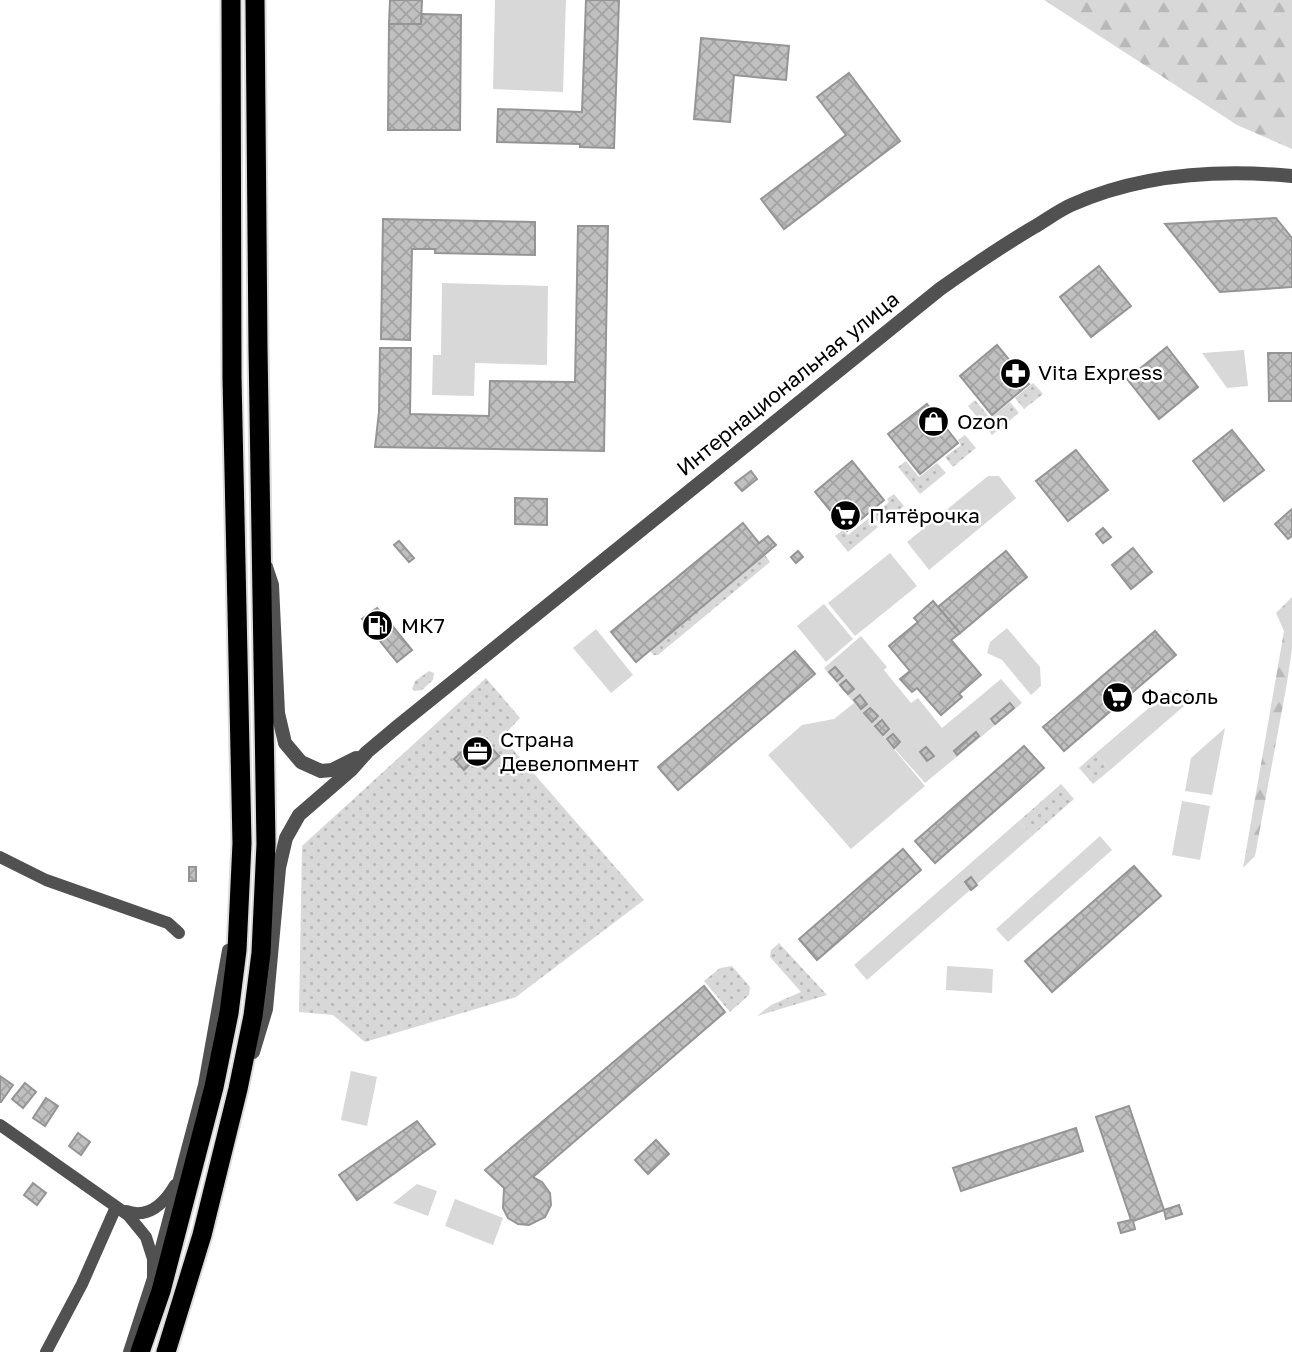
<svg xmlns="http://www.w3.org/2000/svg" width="1292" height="1352" viewBox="0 0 1292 1352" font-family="'Golos Text',sans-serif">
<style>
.grass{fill:url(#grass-dots)}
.forest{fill:url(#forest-firs)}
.park{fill:#d8d8d8}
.building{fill:url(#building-cross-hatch);stroke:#959595;stroke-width:2}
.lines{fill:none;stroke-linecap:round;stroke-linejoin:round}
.trunk-casing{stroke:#dbdbdb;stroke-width:23}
.minor{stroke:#515151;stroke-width:12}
.tertiary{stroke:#515151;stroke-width:14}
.trunk{stroke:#000;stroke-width:19}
.labels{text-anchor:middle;stroke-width:5;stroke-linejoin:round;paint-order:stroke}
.poi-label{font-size:21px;fill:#000;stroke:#fff;text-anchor:start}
.street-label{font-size:21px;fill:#000;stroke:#fff}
</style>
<defs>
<pattern id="grass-dots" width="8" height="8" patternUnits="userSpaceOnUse" patternTransform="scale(1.75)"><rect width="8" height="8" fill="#d8d8d8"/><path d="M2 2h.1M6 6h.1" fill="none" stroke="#b8b8b8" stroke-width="1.8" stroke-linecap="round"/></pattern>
<pattern id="forest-firs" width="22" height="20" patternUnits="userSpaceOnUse" patternTransform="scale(1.75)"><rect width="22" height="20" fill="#d8d8d8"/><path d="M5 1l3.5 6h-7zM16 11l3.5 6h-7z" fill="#b8b8b8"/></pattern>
<pattern id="building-cross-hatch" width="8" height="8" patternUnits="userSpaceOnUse" patternTransform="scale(1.75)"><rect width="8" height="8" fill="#c0c0c0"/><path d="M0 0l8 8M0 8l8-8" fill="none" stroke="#a3a3a3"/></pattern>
</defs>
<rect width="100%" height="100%" fill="#fff"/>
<g class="grass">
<polygon points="1033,383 1043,394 1024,409 1015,398"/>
<polygon points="975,400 990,418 1010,402 1019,413 992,435 968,406"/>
<polygon points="965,435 976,448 953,467 945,457 961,445 958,440"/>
<polygon points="906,461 919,477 937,463 946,473 920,494 898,467"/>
<polygon points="894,494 904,506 880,525 873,515 889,502 887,499"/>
<polygon points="870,517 878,527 848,552 835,536 843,530 848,535"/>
<polygon points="765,555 770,562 658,655 654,655 649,650"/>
<polygon points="429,671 434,673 433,680 422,690 414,691 412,689 415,681"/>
<polygon points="486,678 520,718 502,737 644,900 516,997 365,1042 333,1015 299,1012 302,846"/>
<polygon points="1096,753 1110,770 1093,784 1079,768"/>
<polygon points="1061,784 1074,799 1032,836 1019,821"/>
<polygon points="779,943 827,995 757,1016 771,1005 801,992 770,957 771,950"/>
<polygon points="732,966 750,987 749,995 730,1012 704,981 720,968"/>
</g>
<g class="forest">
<polygon points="1044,0 1292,0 1292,149 1237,125"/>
<polygon points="1292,597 1292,649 1287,683 1255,856 1243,868 1284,631 1276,613"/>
</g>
<g class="park">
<polygon points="495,0 566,0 563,92 493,89"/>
<polygon points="442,283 548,286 547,365 475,363 474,396 432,395 433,355 441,355"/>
<polygon points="1244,350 1248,386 1227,388 1202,353"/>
<polygon points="988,476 999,476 1016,498 929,570 907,542"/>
<polygon points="890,553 917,586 855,636 828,603"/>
<polygon points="824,604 853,639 826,662 797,626"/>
<polygon points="1007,628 1040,667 1041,686 1031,695 1002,660 987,653 990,642"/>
<polygon points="596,629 633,675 611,693 573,648"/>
<polygon points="861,636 887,667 884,670 911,703 918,698 942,728 1001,679 1022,703 925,783 872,723 925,786 851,849 768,755 802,725 834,719 854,703 824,668"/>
<polygon points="1170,690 1184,706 1110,770 1096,753"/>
<polygon points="1225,728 1212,795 1185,791 1191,758"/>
<polygon points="1182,801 1210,806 1200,860 1172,855"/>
<polygon points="1019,821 1032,836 867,980 854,965"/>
<polygon points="1100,836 1112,850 1008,942 996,929"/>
<polygon points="947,966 993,969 992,993 946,990"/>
<polygon points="351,1071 377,1077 367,1126 341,1120"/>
<polygon points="417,1184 437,1191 428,1216 393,1203"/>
<polygon points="455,1199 503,1218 493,1245 445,1226"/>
</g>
<g class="building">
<polygon points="390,0 422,0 421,24 389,24"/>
<polygon points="586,0 619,0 614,148 580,147 580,144 497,142 498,109 582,112"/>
<polygon points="422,14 461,15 460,130 388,130 389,24 421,24"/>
<polygon points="701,38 789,46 786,80 734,75 730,122 694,119"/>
<polygon points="849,73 900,141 784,229 761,199 846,135 817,97"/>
<polygon points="1276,218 1292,238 1292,287 1220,292 1165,224"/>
<polygon points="383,219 535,222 535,255 435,253 435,249 412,249 410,340 381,339"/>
<polygon points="578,226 608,226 604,451 375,447 379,412 380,348 411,348 410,414 489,416 490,381 575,382"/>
<polygon points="1099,266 1131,306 1091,337 1060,297"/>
<polygon points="997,345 1029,384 992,415 960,376"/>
<polygon points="1167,347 1198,387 1159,419 1127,379"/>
<polygon points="1268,353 1292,353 1292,401 1269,401"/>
<polygon points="927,404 958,443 920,474 888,434"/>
<polygon points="1232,430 1264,470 1224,501 1193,461"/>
<polygon points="1076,450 1108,490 1068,521 1036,481"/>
<polygon points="852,461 884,500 847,531 815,492"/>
<polygon points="751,471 757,479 742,491 735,483"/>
<polygon points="515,498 547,499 547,525 515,524"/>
<polygon points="1292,509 1292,536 1288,539 1275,524"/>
<polygon points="743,523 759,543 768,536 776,545 636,662 611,632"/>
<polygon points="1103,528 1111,537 1103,543 1096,534"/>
<polygon points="399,541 414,558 409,562 394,545"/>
<polygon points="1133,548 1152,572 1131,589 1112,565"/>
<polygon points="798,551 803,557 796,563 791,557"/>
<polygon points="1006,551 1027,577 960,633 938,607"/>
<polygon points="933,601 960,633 951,640 981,675 959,694 962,697 941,715 917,688 912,692 900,679 910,671 889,646 918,622 914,618"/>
<polygon points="377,608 390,623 375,635 362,619"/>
<polygon points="390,623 412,650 397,662 375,635"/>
<polygon points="1155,631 1176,655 1064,751 1043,727"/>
<polygon points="795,651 815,674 678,790 658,767"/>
<polygon points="835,667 843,676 837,681 829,672"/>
<polygon points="846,680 854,689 848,694 840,685"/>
<polygon points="1187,691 1194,698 1188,703 1181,696"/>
<polygon points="860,695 867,704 861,709 854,700"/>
<polygon points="1010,703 1014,708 995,724 991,719"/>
<polygon points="870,708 878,716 872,722 864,713"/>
<polygon points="882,720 889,729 883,735 875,726"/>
<polygon points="976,732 979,736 957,755 954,751"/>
<polygon points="893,734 900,742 894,748 887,739"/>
<polygon points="484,740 499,756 485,769 475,759 464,770 454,759 470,744 474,749"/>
<polygon points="1024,746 1044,768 935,863 915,841"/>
<polygon points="926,747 934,756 927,761 920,752"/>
<polygon points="903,849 921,870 817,960 799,939"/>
<polygon points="1134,866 1161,896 1052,992 1025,961"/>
<rect x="189" y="867" width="7" height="14"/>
<polygon points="971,877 977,885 971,890 965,882"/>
<polygon points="704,986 725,1012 533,1177 542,1182 550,1193 551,1205 545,1217 529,1225 518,1224 508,1218 503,1208 504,1188 485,1170"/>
<polygon points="0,1076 13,1085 1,1102 0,1102"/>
<polygon points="25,1083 36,1092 23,1108 12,1099"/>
<polygon points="46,1098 58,1106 45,1126 33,1118"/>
<polygon points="1129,1106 1164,1210 1179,1205 1182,1214 1166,1219 1164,1210 1133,1221 1135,1229 1121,1233 1118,1223 1131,1220 1096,1117"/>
<polygon points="417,1121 435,1144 357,1200 339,1175"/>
<polygon points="1076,1128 1083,1151 961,1191 953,1168"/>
<polygon points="78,1133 90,1142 81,1155 69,1146"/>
<polygon points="656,1140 669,1154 648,1174 635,1160"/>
<polygon points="33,1183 46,1193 37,1205 24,1195"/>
</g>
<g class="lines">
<defs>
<g id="trunk">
<polyline points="140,1352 161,1291 214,1087 229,1013 237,950 242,843 232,378 231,0"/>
<polyline points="166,1352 202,1235 238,1089 253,1016 261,953 266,844 258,348 255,0"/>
</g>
</defs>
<use href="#trunk" class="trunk-casing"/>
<g class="minor">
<polyline points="0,857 46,880 168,923 179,933"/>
<polyline points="0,1125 128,1215 146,1237 153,1259 153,1278 129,1352"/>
<path d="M126,1211C148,1219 164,1204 175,1185"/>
<polyline points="153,1278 204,1085 228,950"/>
<polyline points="46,1352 82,1284 116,1207"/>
</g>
<g class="tertiary">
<polyline points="266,567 272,585 278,713 285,743 301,762 321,771 332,770 356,758"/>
<path d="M253,1052L266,1009L279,868L286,838L299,815L351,770L367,752L398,726L940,289C971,267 1002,246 1034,227C1046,220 1058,211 1071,205C1140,174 1217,169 1292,176"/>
</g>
<use href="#trunk" class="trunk"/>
</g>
<defs>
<symbol id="pharmacy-disc" viewBox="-11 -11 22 22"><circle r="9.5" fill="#000" stroke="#fff"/><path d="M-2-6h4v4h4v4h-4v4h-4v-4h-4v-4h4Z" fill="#fff"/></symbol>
<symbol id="shop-disc" viewBox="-11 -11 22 22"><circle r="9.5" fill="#000" stroke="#fff"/><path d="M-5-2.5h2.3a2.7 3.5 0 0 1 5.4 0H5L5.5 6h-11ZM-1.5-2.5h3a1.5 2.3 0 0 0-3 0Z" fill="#fff"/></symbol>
<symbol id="supermarket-disc" viewBox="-11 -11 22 22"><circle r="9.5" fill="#000" stroke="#fff"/><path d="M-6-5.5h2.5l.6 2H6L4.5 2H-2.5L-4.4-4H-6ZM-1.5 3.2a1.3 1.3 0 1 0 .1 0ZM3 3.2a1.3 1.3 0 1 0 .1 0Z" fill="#fff"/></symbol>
<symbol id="fuel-disc" viewBox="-11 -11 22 22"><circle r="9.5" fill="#000" stroke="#fff"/><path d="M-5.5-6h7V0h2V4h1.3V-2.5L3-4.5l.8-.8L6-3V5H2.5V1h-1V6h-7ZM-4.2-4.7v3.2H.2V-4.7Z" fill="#fff"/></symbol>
<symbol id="office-disc" viewBox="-11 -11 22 22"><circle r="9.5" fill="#000" stroke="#fff"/><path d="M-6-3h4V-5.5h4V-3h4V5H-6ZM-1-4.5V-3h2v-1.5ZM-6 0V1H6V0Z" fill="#fff"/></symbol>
</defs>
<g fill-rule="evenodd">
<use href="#pharmacy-disc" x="998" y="356" width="35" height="35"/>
<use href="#shop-disc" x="916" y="404" width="35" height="35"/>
<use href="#supermarket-disc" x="828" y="498" width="35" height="35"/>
<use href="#fuel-disc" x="360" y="608" width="35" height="35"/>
<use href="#supermarket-disc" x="1100" y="680" width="35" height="35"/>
<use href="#office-disc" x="460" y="734" width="35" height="35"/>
</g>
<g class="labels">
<g class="poi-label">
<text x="1038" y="380">Vita Express</text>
<text x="957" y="429">Ozon</text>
<text x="869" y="523">Пятёрочка</text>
<text x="401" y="633">МК7</text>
<text x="1141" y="704">Фасоль</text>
<text x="500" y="747">Страна<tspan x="500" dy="24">Девелопмент</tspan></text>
</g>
<g class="street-label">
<text transform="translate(788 384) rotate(-39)" y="7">Интернациональная улица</text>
</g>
</g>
</svg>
